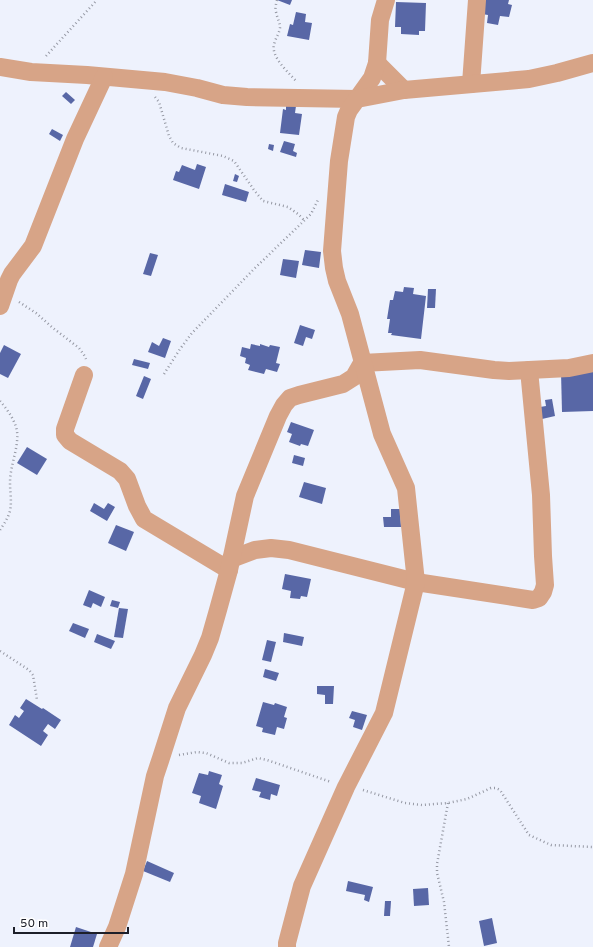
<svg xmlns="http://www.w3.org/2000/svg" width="593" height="947" viewBox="0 0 593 947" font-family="Overpass,sans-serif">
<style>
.building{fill:#5867a6}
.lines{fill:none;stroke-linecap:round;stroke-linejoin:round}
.path{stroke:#9699a4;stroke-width:2.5;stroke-dasharray:1 3;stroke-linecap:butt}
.minor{stroke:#d7a487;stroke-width:18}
</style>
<rect width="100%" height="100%" fill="#eef2fd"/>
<g class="building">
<polygon points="277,0 292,0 290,5"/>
<polygon points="485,0 509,0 508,4 512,5 509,17 500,16 498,25 487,23 488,15 482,14"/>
<polygon points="396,2 426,3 425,31 419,31 419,35 401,34 401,27 395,27"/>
<polygon points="296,12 306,14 305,22 312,23 309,40 287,36 290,24 293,25"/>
<polygon points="66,92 75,100 71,104 62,96"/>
<polygon points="286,105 296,106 295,113 302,114 299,135 280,133 283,109 286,110"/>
<polygon points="52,129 63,135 60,141 49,134"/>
<polygon points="284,141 295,144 293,151 297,153 296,157 280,152"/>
<polygon points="269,144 274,145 273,151 268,149"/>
<polygon points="197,164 206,167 199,189 173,180 176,171 179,172 182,165 195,170"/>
<polygon points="235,174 239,176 237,182 233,181"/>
<polygon points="225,184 249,192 246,202 222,195"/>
<polygon points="305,250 321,252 319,268 302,265"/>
<polygon points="150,253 158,255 151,276 143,274"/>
<polygon points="283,259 299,261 296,278 280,275"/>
<polygon points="404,287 414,288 413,294 426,296 421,339 391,335 392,333 388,333 390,319 387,319 390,300 393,300 395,291 403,292"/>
<polygon points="428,289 436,289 435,308 427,308"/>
<polygon points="300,325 315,330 312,339 306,337 303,346 294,343"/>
<polygon points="163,338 171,341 165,358 148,352 152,342 159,346"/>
<polygon points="251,344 260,346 260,344 269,347 270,345 280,347 276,363 280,364 277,372 266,369 264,374 248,370 250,365 245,363 246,358 240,356 242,347 250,349"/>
<polygon points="4,345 21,354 8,378 0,374 0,353"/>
<polygon points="134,359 150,363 148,369 132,365"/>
<polygon points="561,372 593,372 593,411 562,412"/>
<polygon points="144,376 151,379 143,399 136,396"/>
<polygon points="552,399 555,416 542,419 540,407 546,406 545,400"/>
<polygon points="291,422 314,430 308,446 301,444 300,446 289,442 292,434 287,432"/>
<polygon points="27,447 47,459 37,475 17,463"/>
<polygon points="294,455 305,458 303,466 292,463"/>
<polygon points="304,482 326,488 322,504 299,497"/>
<polygon points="94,503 104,509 108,503 115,507 107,521 90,511"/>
<polygon points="391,509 400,509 401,527 384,527 383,517 391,517"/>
<polygon points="116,525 134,532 126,551 108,543"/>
<polygon points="285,574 311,579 307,597 301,596 300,599 290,598 291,591 282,589"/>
<polygon points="89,590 105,597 101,607 93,603 91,608 83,605"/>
<polygon points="112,600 120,602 118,608 110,606"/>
<polygon points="119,608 128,609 123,638 114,637"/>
<polygon points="73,623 89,629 85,638 69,631"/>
<polygon points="284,633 304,637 302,646 283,642"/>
<polygon points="97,634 115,641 111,649 94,642"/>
<polygon points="267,640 276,642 271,662 262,660"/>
<polygon points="265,669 279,673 276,681 263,677"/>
<polygon points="317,686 334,686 333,704 325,704 325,695 317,694"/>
<polygon points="26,699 42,709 43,708 61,720 55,729 48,724 43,731 48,735 41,746 9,725 15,715 19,718 24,711 20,708"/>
<polygon points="263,702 274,705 275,703 287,707 284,717 287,718 284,729 277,727 275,735 262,732 263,728 256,726"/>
<polygon points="352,711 367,715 362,730 353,727 355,720 349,718"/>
<polygon points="209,771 222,775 219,784 223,786 216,809 199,803 201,796 192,793 199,773 208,775"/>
<polygon points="256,778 280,785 277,796 271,794 270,800 259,797 261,792 252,790"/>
<polygon points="147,861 174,873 170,882 143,871"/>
<polygon points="348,881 373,887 369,902 364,900 365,895 346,891"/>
<polygon points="428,888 429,905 414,906 413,889"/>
<polygon points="385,901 391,901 390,916 384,916"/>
<polygon points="492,918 497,943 484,946 479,921"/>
<polygon points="76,927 97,934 93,947 70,947"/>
</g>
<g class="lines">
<g class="path">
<path d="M277,0C276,4 275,8 276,12C277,18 280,22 280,28C279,34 275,39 274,45C271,57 289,73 296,81"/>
<polyline points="46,56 97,0"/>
<polyline points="155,97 159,102 169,136 173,143 181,148 223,156 234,161 254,190 263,201 288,207 298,214 304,220"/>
<polyline points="19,302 36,313 53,328 79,348 84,355 86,359"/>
<polyline points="164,374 180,349 192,333 254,269 311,214 319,198"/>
<path d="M0,401C7,409 15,420 17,431C19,448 10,465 10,483C10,492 12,501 10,511C8,518 4,524 0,530"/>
<polyline points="0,651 29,670 33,675 37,700"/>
<polyline points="179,755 197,752 206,753 229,763 242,763 258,758 267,760 331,782"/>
<polyline points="363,790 405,803 422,805 448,803 467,799 491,788 496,788 500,790 529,835 551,845 593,847"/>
<polyline points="448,803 437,864 437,873 444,902 449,947"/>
</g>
<g class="minor">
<polyline points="377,63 404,90"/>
<polyline points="0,67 31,72 87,75 165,82 197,88 223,95 247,97 357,99 372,78 377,63 380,20 386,0"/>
<polyline points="471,84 477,0"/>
<polyline points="0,306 9,280 12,274 33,246 75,139 104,77"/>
<polyline points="84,375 65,429 65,435 70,441 120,471 127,479 137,506 144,519 229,570"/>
<polyline points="231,559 255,550 271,548 289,550 416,582 533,600 539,598 543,592 545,585 543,556 541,495 529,370"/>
<polyline points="108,947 117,927 134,874 155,776 161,758 177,708 203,655 210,638 218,610 229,570 245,496 278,416 284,405 290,398 299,395 343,384 354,377 362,363 420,360 494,370 509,371 569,368 593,363"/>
<polyline points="287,947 287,943 302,886 346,787 384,713 416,582 406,488 382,434 350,314 337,281 334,268 332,251 339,161 346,117 349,110 357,99 404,90 529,79 557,73 593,63"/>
</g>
</g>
<path d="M14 927v6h114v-6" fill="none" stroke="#1d1f29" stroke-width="2"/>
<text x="20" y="927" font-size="12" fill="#1d1f29" stroke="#ffffff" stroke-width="3" paint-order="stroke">50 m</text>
</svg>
